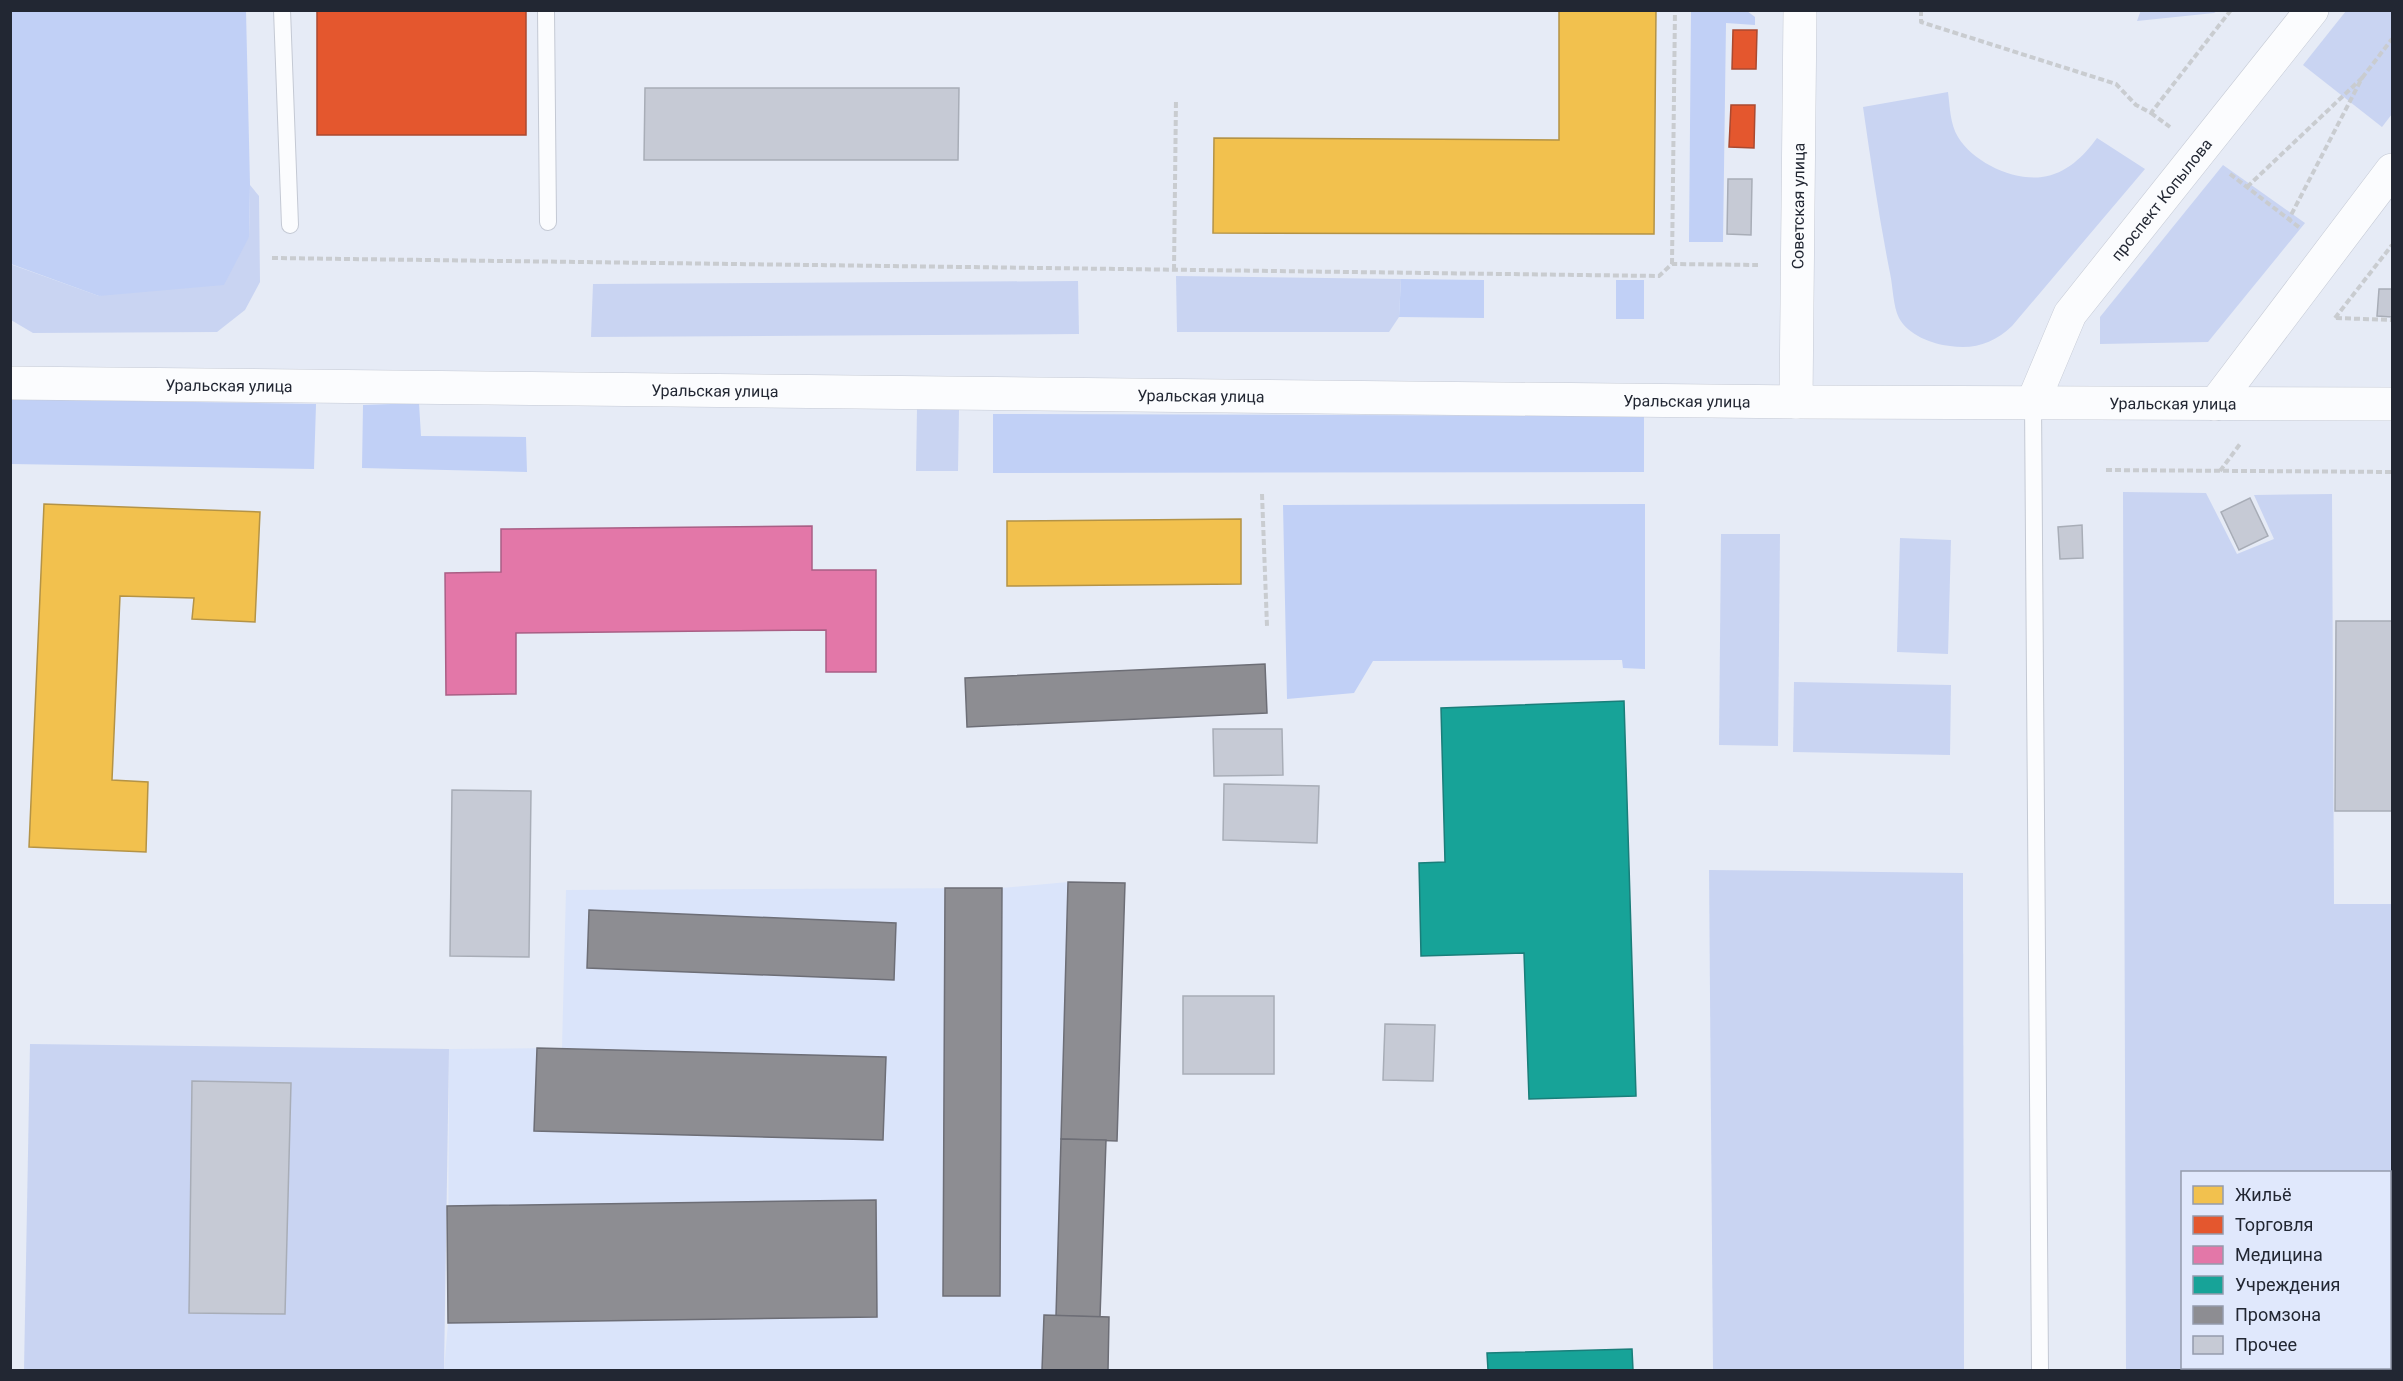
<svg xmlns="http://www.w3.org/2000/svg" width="2403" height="1381" viewBox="0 0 2403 1381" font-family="Roboto,sans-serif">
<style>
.built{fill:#dae4fa}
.green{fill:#c9d4f2;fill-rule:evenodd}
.forest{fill:#c1d0f6}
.homes{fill:#f2c14e;stroke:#b49346;stroke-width:1.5}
.shops{fill:#e4572e;stroke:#aa4930;stroke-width:1.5}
.health{fill:#e377a8;stroke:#a95f85;stroke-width:1.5}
.public{fill:#17a398;stroke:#1a7e7a;stroke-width:1.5}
.industry{fill:#8d8d92;stroke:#6d6e76;stroke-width:1.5}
.building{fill:#c6cad5;stroke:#a8adb7;stroke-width:1.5}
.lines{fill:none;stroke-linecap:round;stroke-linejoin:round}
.service-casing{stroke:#c4c9d4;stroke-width:18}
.tertiary-casing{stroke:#c4c9d4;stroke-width:34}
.path{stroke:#c9ccd0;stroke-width:4;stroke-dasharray:6 3;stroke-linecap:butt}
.service{stroke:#fbfcfe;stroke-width:16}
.tertiary{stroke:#fbfcfe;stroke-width:33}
.labels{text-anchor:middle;stroke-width:6;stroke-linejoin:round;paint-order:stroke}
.street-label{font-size:16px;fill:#222733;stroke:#e0e8fc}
</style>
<rect width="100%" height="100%" fill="#e6ebf6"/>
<polygon class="built" points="1068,882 1125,883 1117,1140 1106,1141 1100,1316 1109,1317 1108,1370 444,1370 448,1323 449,1049 562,1048 566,890 1002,888"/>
<g class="green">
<polygon points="2141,10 2217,10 2217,11 2214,13 2137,21"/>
<polygon points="2346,11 2392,11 2392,114 2382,127 2303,65"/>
<path d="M1948,92C1950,107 1950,124 1958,137C1973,162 2013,181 2042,177C2066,174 2084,156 2097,138L2145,169L2012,326C1994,343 1974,350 1950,346C1932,344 1908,335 1899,318C1893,306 1893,287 1890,273C1879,218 1871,162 1863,107Z"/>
<polygon points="2223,165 2305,223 2208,342 2100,344 2100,317"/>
<polygon points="250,185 259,196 260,282 245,310 217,332 33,333 11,320 10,264 99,296 249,237"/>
<polygon points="1176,276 1401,279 1399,317 1389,332 1177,332"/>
<polygon points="1078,281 1079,334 591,337 593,284"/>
<polygon points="917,409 959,410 958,471 916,471"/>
<path d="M2123,492L2206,493L2237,554L2274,539L2254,495L2332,494L2334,904H2392V1370H2126ZM2182,1172H2390V1368H2182Z"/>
<polygon points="1721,534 1780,534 1778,746 1719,745"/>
<polygon points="1900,538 1951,540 1948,654 1897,652"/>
<polygon points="1794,682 1951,685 1950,755 1793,752"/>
<polygon points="1709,870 1963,873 1964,1370 1713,1370"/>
<polygon points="30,1044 449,1049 444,1370 24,1370"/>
</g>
<g class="forest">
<polygon points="10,11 246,11 250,185 249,237 224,285 99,296 11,264"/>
<polygon points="1691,11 1747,11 1755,17 1755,25 1726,23 1723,242 1689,242"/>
<polygon points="1401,279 1484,280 1484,318 1399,317"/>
<rect x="1616" y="280" width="28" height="39"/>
<polygon points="11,399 316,404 314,469 11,464"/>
<polygon points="419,403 421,436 526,437 527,472 362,468 363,405"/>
<polygon points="993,414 1644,416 1644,472 993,473"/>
<polygon points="1645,504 1645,669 1623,668 1622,660 1373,661 1354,693 1287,699 1283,505"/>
</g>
<g class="homes">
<polygon points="1559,10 1656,10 1654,234 1213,233 1214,138 1559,140"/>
<polygon points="44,504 260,512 255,622 192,619 194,598 120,596 112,780 148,782 146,852 29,847"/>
<polygon points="1241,519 1241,584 1007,586 1007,521"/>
</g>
<g class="shops">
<rect x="317" y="10" width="209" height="125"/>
<polygon points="1733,30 1757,30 1756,69 1732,69"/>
<polygon points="1731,105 1755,105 1754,148 1729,147"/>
</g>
<polygon class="health" points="812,526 812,570 876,570 876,672 826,672 826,630 516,633 516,694 446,695 445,573 501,572 501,529"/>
<g class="public">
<polygon points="1624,701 1636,1096 1529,1099 1524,953 1421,956 1419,863 1445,862 1441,708"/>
<polygon points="1632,1349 1633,1370 1488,1370 1487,1353"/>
</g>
<g class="industry">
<polygon points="1265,664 1267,713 967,727 965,678"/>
<polygon points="1068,882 1125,883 1117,1141 1061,1139"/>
<polygon points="945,888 1002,888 1000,1296 943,1296"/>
<polygon points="589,910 896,923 894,980 587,968"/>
<polygon points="537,1048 886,1057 883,1140 534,1131"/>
<polygon points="1061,1139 1106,1140 1100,1317 1056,1316"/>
<polygon points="876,1200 877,1317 448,1323 447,1206"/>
<polygon points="1044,1315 1109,1317 1108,1370 1042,1370"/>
</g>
<g class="building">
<polygon points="645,88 959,88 958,160 644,160"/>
<polygon points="1728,179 1752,179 1751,235 1727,234"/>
<polygon points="2379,289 2392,289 2392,317 2377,316"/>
<polygon points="2250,498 2268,536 2239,550 2221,512"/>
<polygon points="2082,525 2083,558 2060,559 2058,527"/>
<polygon points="2336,621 2392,621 2392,811 2335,811"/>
<polygon points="1213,729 1282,729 1283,775 1214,776"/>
<polygon points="1224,784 1319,786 1317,843 1223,840"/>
<polygon points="452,790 531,791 529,957 450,956"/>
<rect x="1183" y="996" width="91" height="78"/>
<polygon points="1385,1024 1435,1025 1433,1081 1383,1080"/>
<polygon points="192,1081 291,1083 285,1314 189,1313"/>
</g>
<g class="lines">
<defs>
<g id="service">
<polyline points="282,10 290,225"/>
<polyline points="546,10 548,222"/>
<polyline points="2033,402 2040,1370"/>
<polyline points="2390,1338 2392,1338"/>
<polyline points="2240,1370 2240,1368"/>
</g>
<g id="tertiary">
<path id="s1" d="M10,383L1796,402L2392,404"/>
<path id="s2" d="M1796,402L1800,10"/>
<path id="s3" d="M2033,402L2070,314L2312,10"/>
<polyline points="2215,404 2392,170"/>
</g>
</defs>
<use href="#service" class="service-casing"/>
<use href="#tertiary" class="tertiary-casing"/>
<g class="path">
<polyline points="1921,10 1921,22 2116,84 2136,105 2151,113 2231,10"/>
<polyline points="2362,78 2392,39"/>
<polyline points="2151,113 2170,127"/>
<polyline points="2230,174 2300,228"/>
<polyline points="2247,187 2362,78 2289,219"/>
<polyline points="272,258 1659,276 1672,264 1758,265"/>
<polyline points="1672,264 1675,10"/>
<polyline points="1174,270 1176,99"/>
<polyline points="2335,318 2392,245"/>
<polyline points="2336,318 2392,320"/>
<polyline points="2106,470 2392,472"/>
<polyline points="2220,471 2240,444"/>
<polyline points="1262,494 1267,626"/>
</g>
<use href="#service" class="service"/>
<use href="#tertiary" class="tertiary"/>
</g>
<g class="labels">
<g class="street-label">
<text dy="6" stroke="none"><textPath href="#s3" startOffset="242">проспект Копылова</textPath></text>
<text dy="6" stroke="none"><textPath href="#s2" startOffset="196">Советская улица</textPath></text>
<text dy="6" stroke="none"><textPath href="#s1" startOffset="219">Уральская улица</textPath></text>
<text dy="6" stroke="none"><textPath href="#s1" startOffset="705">Уральская улица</textPath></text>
<text dy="6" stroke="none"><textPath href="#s1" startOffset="1191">Уральская улица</textPath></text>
<text dy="6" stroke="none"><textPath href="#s1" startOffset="1677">Уральская улица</textPath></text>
<text dy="6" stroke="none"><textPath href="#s1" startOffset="2163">Уральская улица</textPath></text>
</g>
</g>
<rect width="2403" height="1381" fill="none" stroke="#222733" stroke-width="24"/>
<rect x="2181" y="1171" width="210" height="198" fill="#e0e8fc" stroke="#949bac" stroke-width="1.5"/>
<rect x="2193" y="1186" width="30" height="18" fill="#f2c14e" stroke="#949bac" stroke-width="1.5"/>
<text x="2235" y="1201" font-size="18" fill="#222733">Жильё</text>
<rect x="2193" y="1216" width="30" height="18" fill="#e4572e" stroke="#949bac" stroke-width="1.5"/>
<text x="2235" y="1231" font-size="18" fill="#222733">Торговля</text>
<rect x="2193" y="1246" width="30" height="18" fill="#e377a8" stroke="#949bac" stroke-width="1.5"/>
<text x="2235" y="1261" font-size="18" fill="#222733">Медицина</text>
<rect x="2193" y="1276" width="30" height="18" fill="#17a398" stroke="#949bac" stroke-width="1.5"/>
<text x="2235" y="1291" font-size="18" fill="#222733">Учреждения</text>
<rect x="2193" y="1306" width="30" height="18" fill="#8d8d92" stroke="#949bac" stroke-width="1.5"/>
<text x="2235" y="1321" font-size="18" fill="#222733">Промзона</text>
<rect x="2193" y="1336" width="30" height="18" fill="#c6cad5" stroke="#949bac" stroke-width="1.5"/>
<text x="2235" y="1351" font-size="18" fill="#222733">Прочее</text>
</svg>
